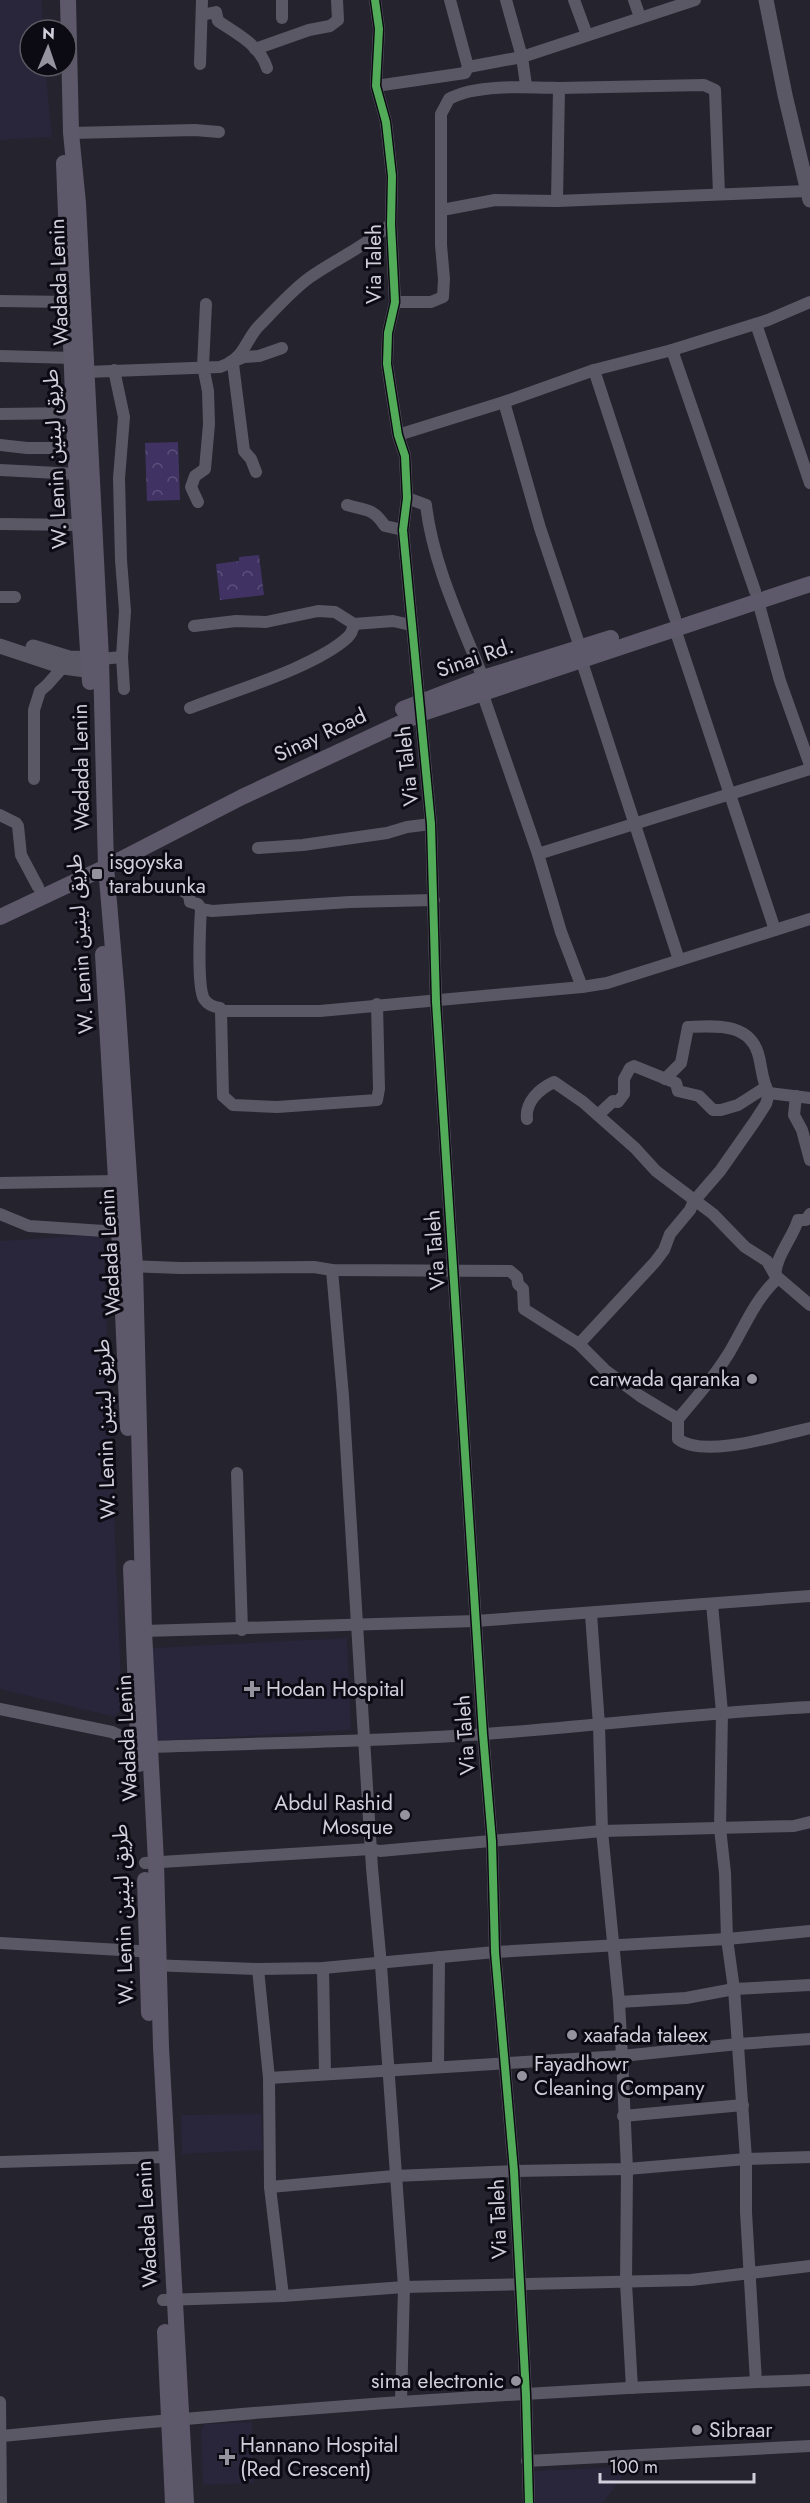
<svg xmlns="http://www.w3.org/2000/svg" width="810" height="2503" viewBox="0 0 810 2503" font-family="Jost,'Noto Sans Arabic',sans-serif">
<style>
.built{fill:#29253b}
.park{fill:url(#park-crowns)}
.lines{fill:none;stroke-linecap:round;stroke-linejoin:round}
.minor{stroke:#5b5866;stroke-width:12}
.tertiary{stroke:#5b5866;stroke-width:15}
.secondary{stroke:#5d596a;stroke-width:16}
.cycleway-casing{stroke:#0c0a12;stroke-width:11}
.cycleway{stroke:#51ab58;stroke-width:8}
.poi-dot{fill:#95939e;stroke:#0c0a12;stroke-width:2}
.labels{text-anchor:middle;stroke-width:6;stroke-linejoin:round;paint-order:stroke}
.street-label{font-size:21px;fill:#d1cfdb;stroke:#0c0a12}
.poi-label{font-size:21px;fill:#d1cfdb;stroke:#0c0a12;text-anchor:start}
</style>
<defs>
<pattern id="park-crowns" width="20" height="18" patternUnits="userSpaceOnUse" patternTransform="scale(1.5)"><rect width="20" height="18" fill="#403364"/><path d="M2 6a3 3 0 1 1 6 0M12 15a3 3 0 1 1 6 0" fill="none" stroke="#5b507a"/></pattern>
</defs>
<rect width="100%" height="100%" fill="#25232d"/>
<g class="built">
<polygon points="0,0 42,0 43,30 30,30 30,66 45,66 52,137 0,140"/>
<polygon points="103,1234 122,1708 115,1717 0,1689 0,1241"/>
<polygon points="347,1638 351,1730 157,1741 151,1648"/>
<polygon points="261,2114 263,2150 182,2154 181,2115"/>
<polygon points="252,2422 254,2483 203,2485 201,2431 205,2424"/>
<polygon points="629,2467 603,2503 529,2503 527,2471"/>
</g>
<g class="park">
<polygon points="178,442 180,500 147,501 145,443"/>
<polygon points="259,555 264,595 220,600 216,564 239,561 239,557"/>
</g>
<g class="lines">
<g class="minor">
<polyline points="282,0 282,18"/>
<polyline points="375,0 379,29 376,86 386,122 392,176 391,224 395,302 388,333 387,364 398,435 405,456 407,498 403,530 431,824 436,1002 483,1734 492,1841 495,1952 514,2171 526,2395 529,2503"/>
<polyline points="450,0 468,67"/>
<polyline points="506,0 522,57 526,85"/>
<polyline points="574,0 587,35"/>
<polyline points="634,0 640,17"/>
<path d="M202,15L216,12L218,21C237,34 260,45 267,68"/>
<polyline points="255,49 309,30 330,26 338,20 337,0"/>
<polyline points="200,64 202,0"/>
<polyline points="376,86 465,73 468,67 522,57 695,0"/>
<polyline points="559,88 704,85 715,90 719,194"/>
<polyline points="71,133 195,130 219,132"/>
<polyline points="442,210 495,200 557,201 808,191"/>
<polyline points="0,301 70,302"/>
<path d="M395,302H431L443,297L444,279L441,245V114L449,99C474,84 530,87 559,88L557,201"/>
<polyline points="756,324 810,483"/>
<polyline points="672,350 755,591"/>
<polyline points="0,356 73,358"/>
<polyline points="594,370 675,618"/>
<polyline points="86,372 220,367 244,357 259,356 282,348"/>
<polyline points="504,402 540,528 580,647"/>
<polyline points="0,414 74,413"/>
<polyline points="398,435 504,402 594,370 672,350 768,320 810,302"/>
<polyline points="0,445 27,448 75,448"/>
<polyline points="0,470 77,474"/>
<path d="M256,472L251,459L244,451L233,364L230,362C244,355 247,339 258,327C274,311 291,291 309,278C336,259 366,246 391,224"/>
<path d="M407,498L426,505C433,565 461,622 483,678"/>
<polyline points="198,502 191,487 195,476 205,469 209,424 208,391 203,366 206,304"/>
<path d="M347,505C366,511 372,507 385,526L403,530"/>
<polyline points="0,524 81,525"/>
<polyline points="0,597 15,597"/>
<polyline points="758,601 780,681 810,765"/>
<polyline points="194,626 236,621 266,622 318,611 335,612 354,624 393,621 411,625"/>
<polyline points="675,629 775,930"/>
<polyline points="122,657 124,689"/>
<polyline points="101,659 122,657 125,611 121,560 119,478 124,417 114,370"/>
<polyline points="581,659 679,960"/>
<polyline points="482,692 538,854 561,932 582,987"/>
<path d="M190,708C233,691 316,667 348,637C352,633 353,629 354,624"/>
<polyline points="34,779 34,710 40,691 47,685 63,667"/>
<polyline points="0,815 16,823 18,826 21,855 38,887"/>
<polyline points="258,848 303,845 387,833 407,827 431,824"/>
<polyline points="538,854 810,769"/>
<polyline points="176,886 189,895 190,902 198,904 201,909 212,911 350,902 434,900"/>
<path d="M201,909C200,926 197,986 204,999C208,1005 213,1007 220,1008L221,1011H320L582,987L607,983L810,919"/>
<polyline points="221,1011 223,1096 233,1105 277,1107 377,1100 379,1089 377,1004"/>
<path d="M665,1079L681,1063L688,1027C716,1026 751,1022 759,1057C762,1069 762,1082 769,1093L810,1098"/>
<polyline points="796,1096 794,1115 802,1130 810,1160"/>
<polyline points="598,1115 613,1101 618,1102 624,1094 624,1079 630,1068 634,1066 676,1083 678,1091 699,1096 713,1110 721,1110 738,1105 766,1087"/>
<path d="M527,1119C525,1102 539,1089 554,1082L583,1102L635,1148L656,1171L713,1214L745,1247L767,1261L775,1275L810,1305"/>
<polyline points="0,1183 115,1181"/>
<polyline points="0,1214 29,1226 119,1232"/>
<path d="M128,1266L180,1268L314,1267L332,1270L510,1271L517,1277L518,1284L523,1289L524,1309L579,1344L605,1370L640,1396L678,1419C696,1398 714,1377 729,1353C744,1328 754,1301 776,1280C772,1260 793,1238 798,1220H806L810,1214"/>
<polyline points="332,1270 343,1396 372,1868 381,1965 404,2287 401,2402"/>
<polyline points="579,1344 655,1262 664,1250 670,1234 690,1210 694,1201 720,1171 755,1121 766,1104 769,1093"/>
<path d="M678,1419V1439C704,1459 778,1435 810,1428"/>
<polyline points="237,1473 242,1630"/>
<polyline points="712,1604 722,1712 720,1828 725,1873 727,1939 734,1989 746,2159 746,2212 756,2382"/>
<polyline points="591,1614 599,1725 602,1831 619,2002 622,2056 627,2169 626,2283 632,2388"/>
<polyline points="144,1631 476,1621 810,1596"/>
<path d="M0,1709L112,1732L137,1744L149,1747C261,1743 373,1742 485,1734C593,1726 701,1713 810,1707"/>
<polyline points="145,1863 371,1849 380,1851 602,1831 794,1826 810,1822"/>
<polyline points="0,1943 155,1952"/>
<polyline points="150,1965 258,1969 323,1968 495,1952 727,1939 810,1931"/>
<polyline points="323,1968 325,2073"/>
<polyline points="258,1969 269,2078 270,2187 283,2296"/>
<polyline points="619,2002 686,1998 734,1989 810,1985"/>
<polyline points="438,2067 439,1957"/>
<polyline points="269,2078 622,2056 738,2044 810,2039"/>
<polyline points="623,2116 743,2105"/>
<polyline points="0,2162 165,2157"/>
<polyline points="270,2187 394,2176 514,2171 627,2169 746,2159 810,2157"/>
<polyline points="163,2300 283,2296 404,2287 691,2280 810,2266"/>
<polyline points="0,2402 1,2503"/>
<path d="M2,2436C270,2409 540,2390 810,2380"/>
<polyline points="527,2461 810,2446"/>
</g>
<g class="tertiary">
<polyline points="766,0 785,95 810,200"/>
<polyline points="0,646 63,667 101,672"/>
<polyline points="33,647 69,658 101,659"/>
</g>
<g class="secondary">
<polyline points="68,0 71,133 78,203 101,659 106,867 117,996 135,1266 144,1631 156,1862 161,2047 186,2503"/>
<polyline points="64,163 75,448 90,682"/>
<polyline points="403,709 483,678 611,638"/>
<polyline points="0,917 106,867 242,797 420,714 810,584"/>
<polyline points="103,954 121,1266 128,1428"/>
<polyline points="131,1568 139,1764"/>
<polyline points="145,1880 149,2013"/>
<polyline points="165,2332 173,2503"/>
</g>
<defs>
<polyline id="cycleway" points="375,0 379,29 376,86 386,122 392,176 391,224 395,302 388,333 387,364 398,435 405,456 407,498 403,530 431,824 436,1002 483,1734 492,1841 495,1952 514,2171 526,2395 529,2503"/>
</defs>
<use href="#cycleway" class="cycleway-casing"/>
<use href="#cycleway" class="cycleway"/>
</g>
<g class="poi-dot">
<rect x="91" y="868" width="12" height="12" rx="3"/>
<circle cx="752" cy="1379" r="6"/>
<path d="M249 1680h6v6h6v6h-6v6h-6v-6h-6v-6h6z"/>
<circle cx="405" cy="1815" r="6"/>
<circle cx="572" cy="2035" r="6"/>
<circle cx="522" cy="2076" r="6"/>
<circle cx="516" cy="2381" r="6"/>
<circle cx="697" cy="2430" r="6"/>
<path d="M224 2448h6v6h6v6h-6v6h-6v-6h-6v-6h6z"/>
</g>
<g class="labels">
<g class="street-label">
<text transform="translate(374 264) rotate(-90)" y="7">Via Taleh</text>
<text transform="translate(59 282) rotate(-92)" y="7">Wadada Lenin</text>
<text transform="translate(55 459) rotate(-93)" y="7">W. Lenin طريق لينين</text>
<text transform="translate(475 658) rotate(-19)" y="7">Sinai Rd.</text>
<text transform="translate(320 735) rotate(-25)" y="7">Sinay Road</text>
<text transform="translate(407 766) rotate(-96)" y="7">Via Taleh</text>
<text transform="translate(81 767) rotate(-91)" y="7">Wadada Lenin</text>
<text transform="translate(80 944) rotate(-94)" y="7">W. Lenin طريق لينين</text>
<text transform="translate(435 1250) rotate(-94)" y="7">Via Taleh</text>
<text transform="translate(110 1252) rotate(-93)" y="7">Wadada Lenin</text>
<text transform="translate(105 1429) rotate(-92)" y="7">W. Lenin طريق لينين</text>
<text transform="translate(465 1735) rotate(-94)" y="7">Via Taleh</text>
<text transform="translate(127 1738) rotate(-93)" y="7">Wadada Lenin</text>
<text transform="translate(123 1914) rotate(-92)" y="7">W. Lenin طريق لينين</text>
<text transform="translate(498 2219) rotate(-92)" y="7">Via Taleh</text>
<text transform="translate(147 2224) rotate(-93)" y="7">Wadada Lenin</text>
</g>
<g class="poi-label">
<text x="109" y="869">isgoyska<tspan x="109" dy="24">tarabuunka</tspan></text>
<text x="740" y="1386" text-anchor="end">carwada qaranka</text>
<text x="266" y="1696">Hodan Hospital</text>
<text x="393" y="1810" text-anchor="end">Abdul Rashid<tspan x="393" dy="24">Mosque</tspan></text>
<text x="584" y="2042">xaafada taleex</text>
<text x="534" y="2071">Fayadhowr<tspan x="534" dy="24">Cleaning Company</tspan></text>
<text x="504" y="2388" text-anchor="end">sima electronic</text>
<text x="709" y="2437">Sibraar</text>
<text x="240" y="2452">Hannano Hospital<tspan x="240" dy="24">(Red Crescent)</tspan></text>
</g>
</g>
<g transform="translate(48 48) rotate(2)"><circle r="28" fill="#0c0a12" stroke="#5b5962" stroke-width="1.5"/>
<path d="M0-4.5L10 22L0 15L-10 22Z" fill="#95939e"/>
<text y="-9" font-size="16" font-weight="bold" text-anchor="middle" fill="#d1cfdb">N</text>
</g>
<path d="M600 2473v9h154v-9" fill="none" stroke="#d1cfdb" stroke-width="3"/>
<text x="609" y="2473" font-size="18" fill="#d1cfdb" stroke="#0c0a12" stroke-width="4.5" paint-order="stroke">100 m</text>
</svg>
